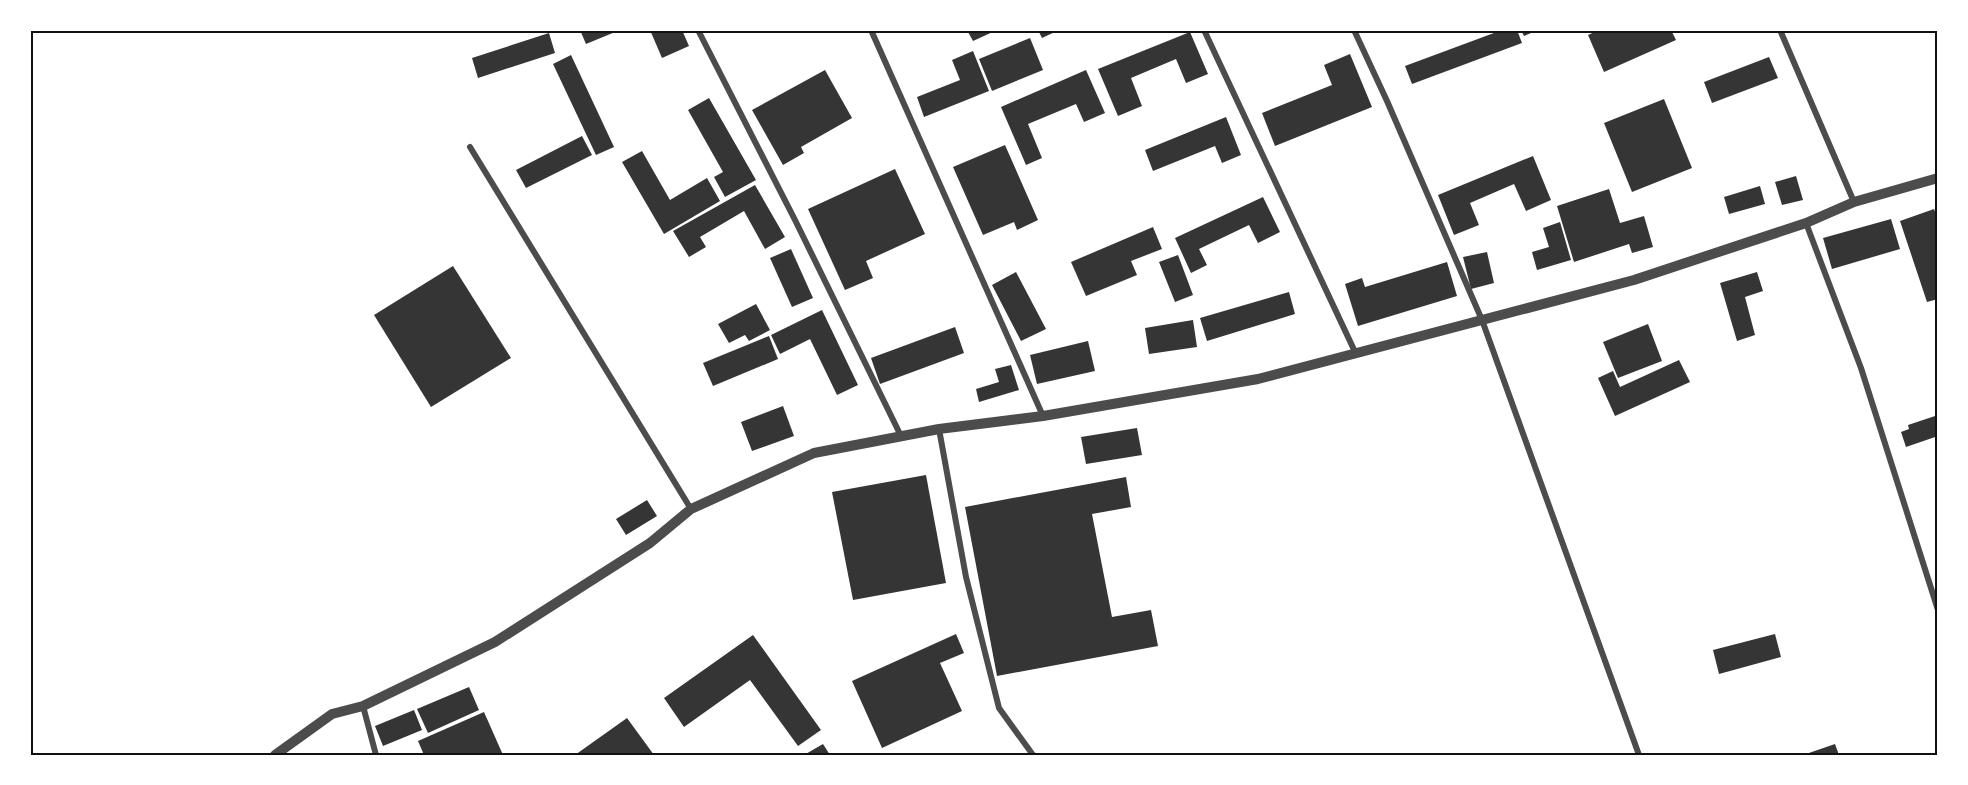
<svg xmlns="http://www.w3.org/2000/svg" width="1968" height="785" viewBox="0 0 1968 785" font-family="'Libre Baskerville',serif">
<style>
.building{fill:#353535}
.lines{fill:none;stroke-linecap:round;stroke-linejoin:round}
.minor{stroke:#4c4c4c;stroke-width:6}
.tertiary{stroke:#4c4c4c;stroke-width:10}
.neatline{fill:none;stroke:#111;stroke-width:2}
</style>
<rect width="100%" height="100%" fill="#fff"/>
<g class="building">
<polygon points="580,30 620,30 586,44"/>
<polygon points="650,30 682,30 689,46 662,58"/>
<polygon points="967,30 997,30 973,41"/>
<polygon points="1038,30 1059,30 1042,38"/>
<polygon points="1502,30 1517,30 1522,43 1412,84 1405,66"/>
<polygon points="1521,30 1538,30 1524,36"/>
<polygon points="1599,30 1671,30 1676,40 1604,72 1588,35"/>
<polygon points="1190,32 1208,74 1186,83 1176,59 1131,78 1142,106 1118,116 1098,69"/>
<polygon points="549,33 555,53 478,78 472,58"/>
<polygon points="1030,38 1043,70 992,91 979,59"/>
<polygon points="973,51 989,91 924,117 917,97 960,80 952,60"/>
<polygon points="1350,54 1372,107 1275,146 1262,113 1332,85 1324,65"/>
<polygon points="571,55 614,147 596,155 553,64"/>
<polygon points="1769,57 1778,78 1712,103 1704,82"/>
<polygon points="825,70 852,118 801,147 804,153 783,165 752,110"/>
<polygon points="1086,70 1105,113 1084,122 1076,104 1028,124 1042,158 1026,165 1001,107"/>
<polygon points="709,98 756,180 725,197 714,177 723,172 688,110"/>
<polygon points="1664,99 1692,168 1632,192 1604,123"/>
<polygon points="1226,117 1241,155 1222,163 1215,146 1153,171 1145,150"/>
<polygon points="582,136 592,155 526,188 516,170"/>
<polygon points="1005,145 1038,220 1017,230 1014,222 983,235 953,167"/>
<polygon points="642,151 670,200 707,178 720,201 664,234 622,162"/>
<polygon points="1533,156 1551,200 1526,211 1514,184 1470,203 1479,225 1454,235 1438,195"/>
<polygon points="895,169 925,234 866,261 873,278 845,290 808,209"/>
<polygon points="1796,176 1803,200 1782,205 1775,182"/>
<polygon points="755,185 785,237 765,249 744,211 700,237 706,247 689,257 673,231"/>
<polygon points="1760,186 1765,204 1729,214 1724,197"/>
<polygon points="1609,189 1620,223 1644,216 1653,247 1632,253 1629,244 1574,262 1557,206"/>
<polygon points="1263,197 1280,232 1258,243 1249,225 1199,249 1207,265 1191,273 1175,238"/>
<polygon points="1934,209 1938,220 1938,299 1927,302 1900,221"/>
<polygon points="1891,219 1900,249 1832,269 1823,238"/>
<polygon points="1560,222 1571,260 1537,270 1532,252 1549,247 1543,228"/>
<polygon points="1153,227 1162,249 1131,261 1137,275 1086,296 1071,262"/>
<polygon points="791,249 813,298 792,307 770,258"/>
<polygon points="1487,252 1494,283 1471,289 1463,257"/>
<polygon points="1178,255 1193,295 1175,302 1159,262"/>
<polygon points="1447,262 1457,296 1358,326 1345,284 1362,278 1365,287"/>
<polygon points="453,266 511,358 431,407 374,315"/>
<polygon points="1016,272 1046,329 1021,341 992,285"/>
<polygon points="1757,272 1763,291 1745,297 1755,335 1737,341 1720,283"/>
<polygon points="1289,292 1295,314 1207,341 1200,318"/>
<polygon points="756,304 770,330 749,341 745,335 729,343 718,324"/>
<polygon points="822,310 858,385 837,395 810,339 780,354 771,335"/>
<polygon points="1193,320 1197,347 1149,354 1145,328"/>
<polygon points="1648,324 1662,361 1618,378 1603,342"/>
<polygon points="955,327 964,353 880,384 871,358"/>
<polygon points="769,336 778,359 713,386 703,363"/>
<polygon points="1088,341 1095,371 1037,384 1030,355"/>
<polygon points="1679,360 1690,382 1615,416 1598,378 1613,371 1620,387"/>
<polygon points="1011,365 1019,390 979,402 976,389 999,382 995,369"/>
<polygon points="783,406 794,436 752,451 741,422"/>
<polygon points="1938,415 1938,436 1906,447 1901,432 1909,429 1908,425"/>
<polygon points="1137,428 1142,455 1086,464 1081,437"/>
<polygon points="926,475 946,583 853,600 832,492"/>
<polygon points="1126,477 1131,507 1092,514 1112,617 1151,610 1158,646 997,676 965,507"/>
<polygon points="647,500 657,516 626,535 616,519"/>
<polygon points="956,634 964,653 940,663 962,711 882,748 852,681"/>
<polygon points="1775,634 1781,657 1719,674 1713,650"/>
<polygon points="753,635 821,730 798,746 750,680 684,727 664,698"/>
<polygon points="469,687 479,710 428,733 417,709"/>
<polygon points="414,710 422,730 383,746 375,726"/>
<polygon points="484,712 503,755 424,755 418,741"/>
<polygon points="627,718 654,755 575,755"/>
<polygon points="823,744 830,755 804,755"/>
<polygon points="1835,744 1839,755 1803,755"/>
</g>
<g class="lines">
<g class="minor">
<polyline points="698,30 795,220 901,436"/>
<polyline points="871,30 1043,416"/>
<polyline points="1204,30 1356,354"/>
<polyline points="1354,30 1387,101 1482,320 1639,755"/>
<polyline points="1780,30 1854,202"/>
<polyline points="470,147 691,509"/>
<polyline points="1806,223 1861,368 1938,610"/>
<polyline points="939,429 966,577 999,708 1033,755"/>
<polyline points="363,706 376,755"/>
</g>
<polyline class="tertiary" points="275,755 332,714 363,706 495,642 650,543 691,509 814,453 939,429 1043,416 1258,379 1634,280 1806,223 1854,202 1938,178"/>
</g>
<rect width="1968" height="785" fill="none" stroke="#ffffff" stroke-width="63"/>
<rect x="32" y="32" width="1904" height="722" class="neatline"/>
</svg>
